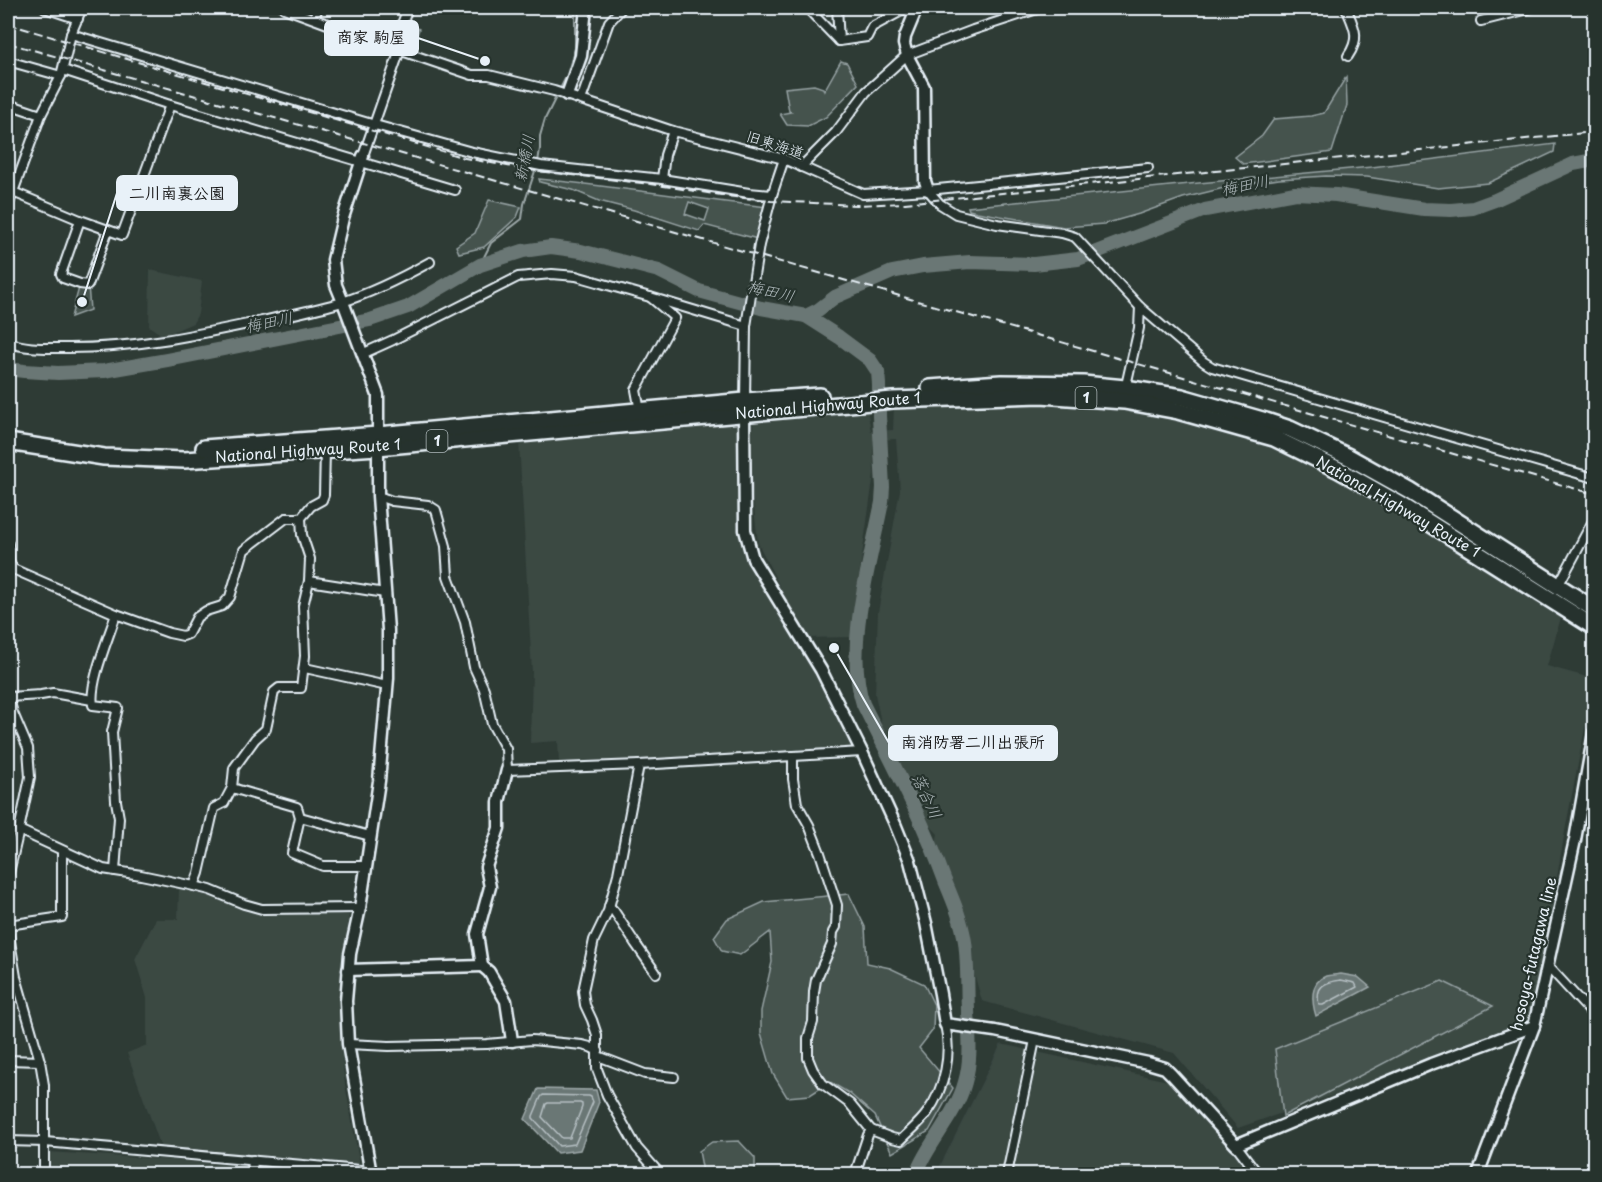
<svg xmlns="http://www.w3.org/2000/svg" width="1602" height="1182" viewBox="0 0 1602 1182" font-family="'Playpen Sans','Klee One',sans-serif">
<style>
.built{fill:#3b4843}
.green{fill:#45524e;stroke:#96a2a3;stroke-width:1.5;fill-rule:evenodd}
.water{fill:#6b7775;stroke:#9da8a9;stroke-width:1.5}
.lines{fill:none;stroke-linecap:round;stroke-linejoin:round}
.shore{stroke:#b6c0c4;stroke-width:1.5}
.stream{stroke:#9da8a9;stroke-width:2}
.river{stroke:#6b7775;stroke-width:14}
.street-casing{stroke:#e8f1f8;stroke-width:12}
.secondary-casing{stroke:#e8f1f8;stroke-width:15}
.highway-casing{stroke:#e8f1f8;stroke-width:20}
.street{stroke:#26332d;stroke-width:8}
.secondary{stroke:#26332d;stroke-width:10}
.highway{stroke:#26332d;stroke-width:15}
.rail{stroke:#e8f1f8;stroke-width:2;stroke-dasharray:9 4.5;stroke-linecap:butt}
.labels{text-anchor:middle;stroke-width:4.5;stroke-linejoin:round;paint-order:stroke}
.shield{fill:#26332d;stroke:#aeb8bb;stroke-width:1.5}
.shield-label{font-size:14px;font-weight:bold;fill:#e8f1f8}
.street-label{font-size:15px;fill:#e8f1f8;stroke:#26332d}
.water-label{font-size:16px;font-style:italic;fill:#b0babd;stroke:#26332d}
.leader{fill:none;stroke:#e8f1f8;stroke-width:2}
.callout-dot{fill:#e8f1f8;stroke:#26332d;stroke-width:2}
.callout{fill:#e8f1f8;stroke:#e8f1f8;stroke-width:2}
.callout-label{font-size:16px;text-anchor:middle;font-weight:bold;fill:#111}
</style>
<rect width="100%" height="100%" fill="#2e3b35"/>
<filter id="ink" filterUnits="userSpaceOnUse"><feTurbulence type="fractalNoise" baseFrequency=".0167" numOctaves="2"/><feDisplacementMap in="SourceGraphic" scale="12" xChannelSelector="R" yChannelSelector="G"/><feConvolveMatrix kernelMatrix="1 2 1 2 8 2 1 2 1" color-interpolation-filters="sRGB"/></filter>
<g filter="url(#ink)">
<g class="built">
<polygon points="150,270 202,281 198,314 193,323 163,336 149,326"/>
<polygon points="1017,400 1113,406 1196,421 1274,444 1358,486 1562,614 1547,666 1594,679 1594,681 1565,831 1544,952 1534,1026 1238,1128 1174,1053 982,1001 936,843 938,834 924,819 883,732 875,694 878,612 900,490 896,439 873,440 874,473 853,618 852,637 805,638 758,543 750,472 753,417 867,409 871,431 893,430 894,406"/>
<polygon points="739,421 737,525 747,556 842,717 856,748 559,764 558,741 530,743 532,672 519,441"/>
<polygon points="179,888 204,891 248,912 303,910 349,915 343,974 341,1048 345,1084 360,1165 353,1167 161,1147 127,1053 147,1045 147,998 135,959 156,919 178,919"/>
<polygon points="1001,1044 1172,1082 1253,1174 936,1174"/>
<polygon points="49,1152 173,1160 242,1167 241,1174 49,1174"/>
</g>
<g class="green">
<polygon points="407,24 419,29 413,48 399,44"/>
<polygon points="841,61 847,63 858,84 826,117 808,126 787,125 780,114 791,112 789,111 785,88 814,85 823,88 824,91"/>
<polygon points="1346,77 1347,105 1332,152 1243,164 1235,157 1262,136 1274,119 1311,116 1324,113"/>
<polygon points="1555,144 1554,152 1488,183 1438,188 1367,177 1326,176 1279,179 1232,186 1183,198 1139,214 1104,224 1064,227 977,212 969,210 968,207 1199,183 1372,167"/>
<path d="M539,179C616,187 691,198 767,207L758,239L704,225L699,231L634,210L599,201L573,190L540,182ZM689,202L709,209L705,221L685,214Z"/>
<polygon points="489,200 521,207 517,217 484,247 459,253 456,246 475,233"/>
<polygon points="80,284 88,285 90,310 71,317"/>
<polygon points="849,894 865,927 867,963 890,968 924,984 934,1005 933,1030 919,1048 953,1088 929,1131 892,1153 875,1116 849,1093 830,1082 810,1095 787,1097 773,1074 761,1033 761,1011 772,962 770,932 740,955 722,951 714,937 727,919 764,902"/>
<polygon points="1442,981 1493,1006 1283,1116 1275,1049"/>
<polygon points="739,1141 755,1158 755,1174 704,1174 703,1172 699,1151 712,1142"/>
</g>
<g class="water">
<path d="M1341,974L1358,977L1370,987L1316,1016C1312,1003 1309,982 1326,976C1330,975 1336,975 1341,974Z"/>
<polygon points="538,1089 596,1090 599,1102 580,1150 557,1153 525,1119"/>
</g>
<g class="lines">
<g class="shore">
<path d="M1341,980L1355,983L1357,987L1323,1005H1319C1315,986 1324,982 1341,980Z"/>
<polygon points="543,1095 589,1096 591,1097 593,1102 575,1144 559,1146 533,1118 533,1116 541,1097"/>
<polygon points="548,1103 580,1103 582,1104 582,1107 570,1138 562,1138 542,1117 546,1104"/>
</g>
<g class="stream">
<polyline points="1589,160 1594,166"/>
<polyline points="538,162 540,149 540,136 545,119 567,75 575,48 575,8"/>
<polyline points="480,265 491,243 522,219 524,204 536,168"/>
</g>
<g class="river">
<path d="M806,316L839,337L870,360L878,372L879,384V416L883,487L882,502C871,560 844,646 863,704C892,762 923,820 945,881C953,900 962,921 965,942C968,964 967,988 968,1010C969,1036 972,1057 965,1082C956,1116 928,1142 916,1174"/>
<polyline points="8,369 24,371 58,373 104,371 167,360 370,320 408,307 480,265 523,251 551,247 581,251 659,271 699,291 761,308 806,316 818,310 835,297 892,272 923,266 970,262 1034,264 1078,259 1205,210 1295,193 1336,195 1424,209 1451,210 1473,208 1495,200 1573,164 1594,160"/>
</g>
<defs>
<g id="street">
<polyline points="45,8 78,19"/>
<polyline points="284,8 393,48 472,75 489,75 554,91 673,131 784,159 863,194 928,190 1148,168"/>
<polyline points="807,8 839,41 867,37 872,27 907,8"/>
<polyline points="837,8 839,41"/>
<path d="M1346,8C1354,27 1361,37 1348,56"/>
<polyline points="314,18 318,8"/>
<polyline points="1481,21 1532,8"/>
<polyline points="71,34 375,125 472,152 541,166 662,179 749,193 772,195"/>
<polyline points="393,48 408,8"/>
<polyline points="8,61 61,76"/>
<polyline points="63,70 170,105 455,190"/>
<polyline points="581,100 609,22 622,8"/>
<polyline points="8,104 41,115"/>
<polyline points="363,156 400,50"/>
<polyline points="801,167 836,132 866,92 907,55 973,30 1040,8"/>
<polyline points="662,179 665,155 673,131"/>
<polyline points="928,190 940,204 956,214 997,224 1062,233 1075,237 1140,307 1204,362 1212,367 1594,478"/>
<polyline points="13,192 80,220 122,235 170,105"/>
<polyline points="8,206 41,115 61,76 71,34 82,8"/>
<polyline points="80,220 61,274 63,278 80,284 88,285 108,230"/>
<polyline points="746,326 759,245 772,195 784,159"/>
<path d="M8,342C25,349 44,348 62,348C130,349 196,335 262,321C288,315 316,310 342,302C371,293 403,277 430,262"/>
<polyline points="362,354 393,340 518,277 552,274 576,276 650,297"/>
<polyline points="1125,390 1139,328 1140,307"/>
<polyline points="640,411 636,390 675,318 650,297 746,326 745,401"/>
<polyline points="378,496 392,501 428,505 436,510 446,546 448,576 465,622 474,667 484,689 492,724 506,749 507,770 639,765 862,752"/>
<polyline points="8,544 9,561 13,569 116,614 169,633 183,636 188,634 197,617 206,611 222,606 230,597 244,550 286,518 301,518"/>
<polyline points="309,581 385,593"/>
<polyline points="1558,586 1594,519"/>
<polyline points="305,668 387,686"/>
<polyline points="8,695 13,713 28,748 30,777 19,830 8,877"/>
<polyline points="8,697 41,695 53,693 92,700"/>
<path d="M793,756V779L797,804L809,825L820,853L837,905L836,927L833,932L832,944L816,980L814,992L813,1022L808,1038V1058L813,1070L823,1084L850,1104L871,1130L892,1138L901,1140C910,1131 920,1123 927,1113C945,1088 952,1054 945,1024"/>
<polyline points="639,765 618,874 608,911 594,940 583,991 585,1005 592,1020 597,1035 597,1069 607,1095 637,1148 660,1174"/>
<polyline points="232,788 297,807 300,817 370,836"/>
<polyline points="300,817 292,853 323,866 365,866"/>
<polyline points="19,830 103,869 141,875 194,886 210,890 244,904 262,909 360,908"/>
<path d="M115,871L119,818L116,801L112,732L118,708L93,705C89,682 109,637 116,614"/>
<polyline points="194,886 199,873 214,808 224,803 232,788 234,768 255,739 266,729 274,692 279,688 301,688 305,656 303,606 309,581 310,559 302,535 301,518 311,506 322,500 324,495 325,450"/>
<polyline points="609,906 614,911 635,943 656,973"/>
<polyline points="8,925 62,917 62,851"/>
<polyline points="8,929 16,977 40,1061 44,1085 44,1174"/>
<polyline points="1548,966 1594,1016"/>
<polyline points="348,1044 389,1046 487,1044 532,1040 582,1045 590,1047 598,1051"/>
<polyline points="598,1056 645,1074 674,1077"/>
<polyline points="8,1060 40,1061"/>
<polyline points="8,1141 45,1142 371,1171"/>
<polyline points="1236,1145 1258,1174"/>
<polyline points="252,1174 253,1160"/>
<polyline points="855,1174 868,1135 871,1130"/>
<polyline points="1007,1174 1035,1040"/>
</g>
<g id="secondary">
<polyline points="917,8 905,37 904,44 907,55 924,87 925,181 928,190"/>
<polyline points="567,95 581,56 586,8"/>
<polyline points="363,156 343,218 333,260 336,285 343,302 378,395 378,496 388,630 388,678 379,781 360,908 350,954 346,1001 348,1044 371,1174"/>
<polyline points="744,413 745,530 753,559 821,670 862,752 895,824 910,861 926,923 940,994 945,1024 995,1031 1148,1063 1165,1068 1172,1075 1236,1145 1431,1064 1534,1026"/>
<polyline points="507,770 499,802 499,828 486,867 490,887 477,934 482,966 489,972 506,1001 512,1041"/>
<polyline points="348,970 482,966"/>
<polyline points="1478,1174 1534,1026 1575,840 1594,733"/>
</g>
<g id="highway">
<polyline points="930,388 1001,383 1083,384 1125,388 1182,397 1266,421 1290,429 1347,456 1410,491 1594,609"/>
<polyline points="8,442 104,457 184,460 377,447 893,400 1041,395 1124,401 1178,411 1274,438 1339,470 1401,505 1594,627"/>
<polyline points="204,448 378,435 745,401 820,396"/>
</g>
</defs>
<use href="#street" class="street-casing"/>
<use href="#secondary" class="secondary-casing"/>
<use href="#highway" class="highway-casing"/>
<use href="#street" class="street"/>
<use href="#secondary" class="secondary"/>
<use href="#highway" class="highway"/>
<g class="rail">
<polyline points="8,24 465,158 528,170 651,184 727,196 771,201 857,205 905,203 1594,132"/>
<polyline points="8,43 360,142 1594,494"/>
</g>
</g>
</g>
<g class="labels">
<g class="shield">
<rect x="1075.5" y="387" width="21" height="22" rx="4.5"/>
<rect x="426.5" y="430" width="21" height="22" rx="4.5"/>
</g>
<g class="shield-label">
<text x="1086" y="403">1</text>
<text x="437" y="446">1</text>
</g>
<g class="street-label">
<text transform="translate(775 145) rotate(18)" y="5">旧東海道</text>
<text transform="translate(828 406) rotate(-5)" y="5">National Highway Route 1</text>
<text transform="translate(308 451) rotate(-4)" y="5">National Highway Route 1</text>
<text transform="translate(1398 507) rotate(30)" y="5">National Highway Route 1</text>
<text transform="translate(1534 954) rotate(-77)" y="5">hosoya-futagawa line</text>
</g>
<g class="water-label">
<text transform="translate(524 158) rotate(-79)" y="6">新橋川</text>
<text transform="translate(1245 185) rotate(-11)" y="6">梅田川</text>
<text transform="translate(771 291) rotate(13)" y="6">梅田川</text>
<text transform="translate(269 322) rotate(-11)" y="6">梅田川</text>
<text transform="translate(927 796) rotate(65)" y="6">落合川</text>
</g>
</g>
<path class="leader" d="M485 61L418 38M82 302L117 193M834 648L889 743"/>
<g class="callout-dot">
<circle cx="485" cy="61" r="6"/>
<circle cx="82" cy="302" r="6"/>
<circle cx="834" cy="648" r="6"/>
</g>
<g class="callout">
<rect x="325" y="21" width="93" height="34" rx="6"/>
<rect x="117" y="176" width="120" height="34" rx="6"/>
<rect x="889" y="726" width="168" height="34" rx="6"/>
</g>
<g class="callout-label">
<text x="371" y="43">商家 駒屋</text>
<text x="177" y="199">二川南裏公園</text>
<text x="973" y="748">南消防署二川出張所</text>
</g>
<rect width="1602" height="1182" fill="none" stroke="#26332d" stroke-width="30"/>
<rect x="15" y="15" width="1572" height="1152" fill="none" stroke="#e8f1f8" stroke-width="2" filter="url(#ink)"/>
</svg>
